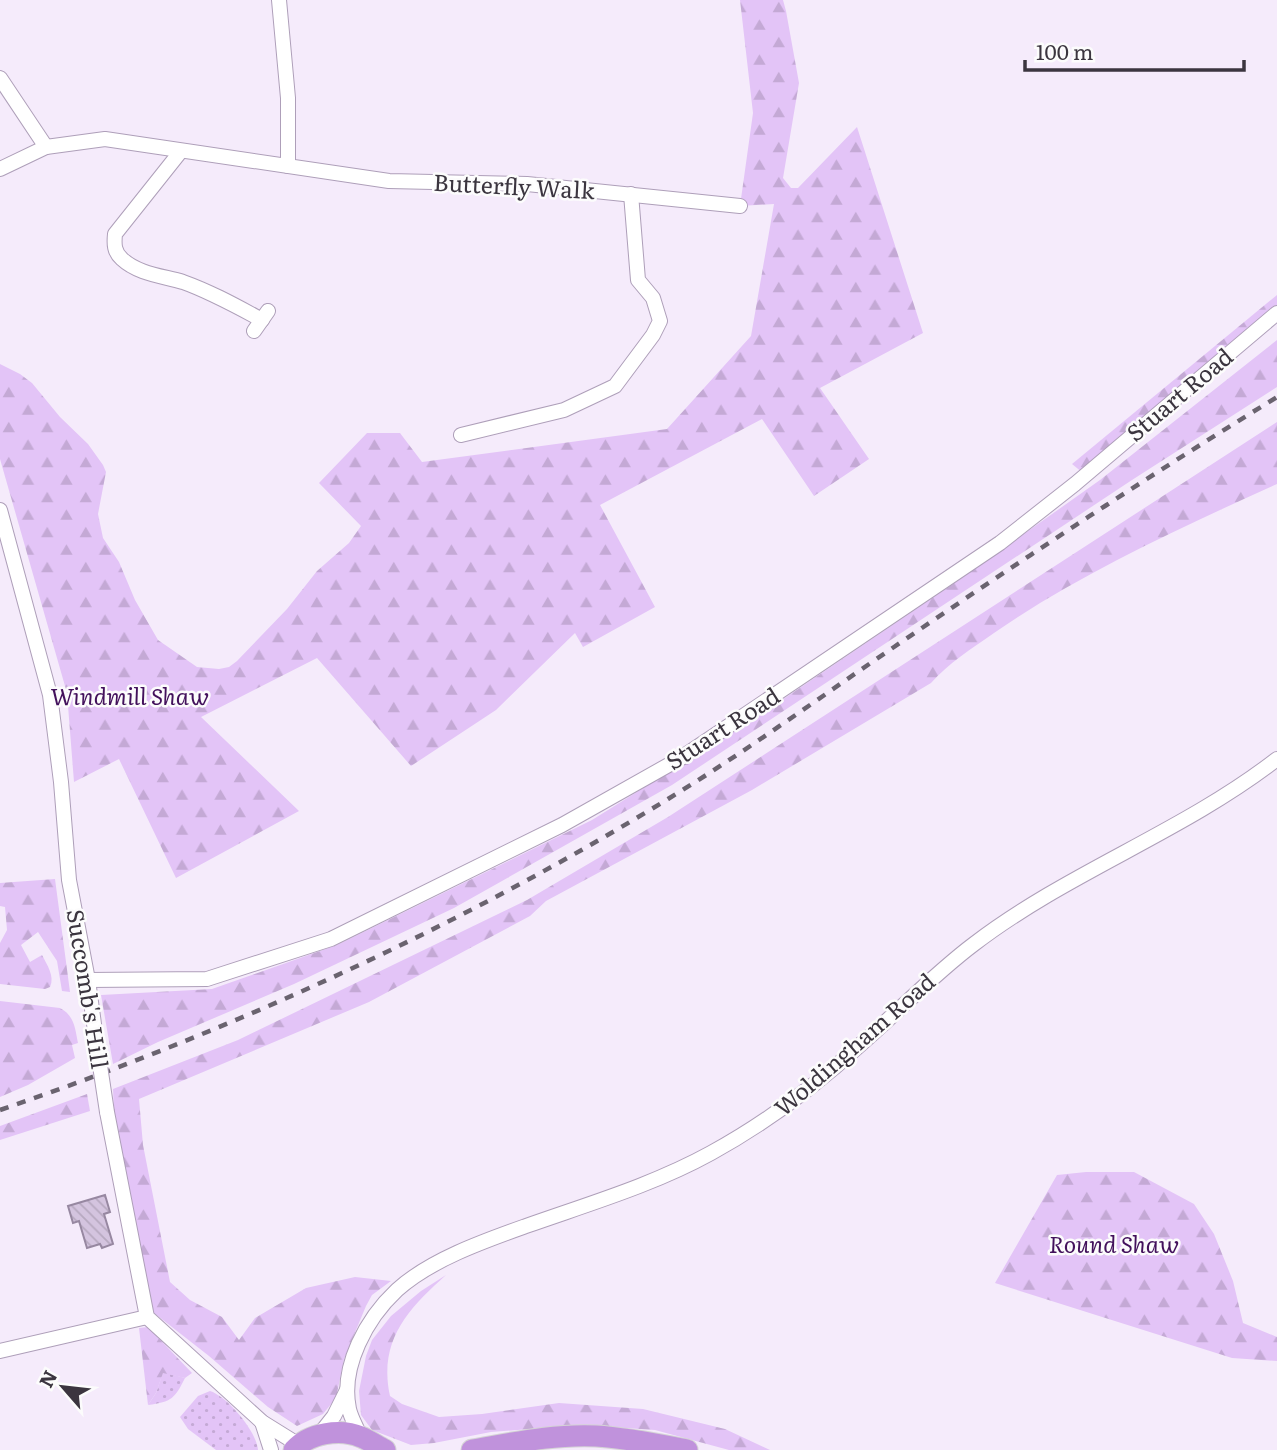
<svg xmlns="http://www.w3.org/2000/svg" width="1277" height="1450" viewBox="0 0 1277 1450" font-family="Literata,serif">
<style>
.grass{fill:url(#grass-dots)}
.forest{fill:url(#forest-firs)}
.building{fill:url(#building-back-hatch);stroke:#9788a1;stroke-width:2}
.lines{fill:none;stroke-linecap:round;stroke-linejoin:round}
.minor-casing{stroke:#ae9fb9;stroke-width:16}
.highway-casing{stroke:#d4d3d5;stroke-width:23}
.minor{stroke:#fff;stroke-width:14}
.highway{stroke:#c092dc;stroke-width:21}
.rail{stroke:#6a636f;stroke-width:4.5;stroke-dasharray:9 9;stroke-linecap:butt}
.minor-bridge-casing{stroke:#ae9fb9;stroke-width:16;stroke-linecap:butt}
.minor-bridge{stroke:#fff;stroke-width:14}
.labels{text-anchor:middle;stroke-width:5;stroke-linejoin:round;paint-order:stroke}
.street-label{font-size:23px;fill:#3b353f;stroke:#fcfcfc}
.park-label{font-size:23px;font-style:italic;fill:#43115c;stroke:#fcfcfc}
</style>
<defs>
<pattern id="grass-dots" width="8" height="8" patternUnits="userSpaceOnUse" patternTransform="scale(1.75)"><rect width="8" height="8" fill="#e3c4f7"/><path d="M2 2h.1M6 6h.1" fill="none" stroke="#c4a9d5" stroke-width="1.8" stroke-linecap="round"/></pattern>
<pattern id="forest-firs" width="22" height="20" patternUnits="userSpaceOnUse" patternTransform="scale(1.75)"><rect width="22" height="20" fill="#e3c4f7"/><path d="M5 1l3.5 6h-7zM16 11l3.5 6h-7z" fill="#c4a9d5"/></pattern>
<pattern id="building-back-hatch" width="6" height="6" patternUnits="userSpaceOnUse" patternTransform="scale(1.75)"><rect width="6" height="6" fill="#d4c4df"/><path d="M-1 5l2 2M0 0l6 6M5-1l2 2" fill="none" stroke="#b7a9c0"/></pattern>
</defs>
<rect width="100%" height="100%" fill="#f5ebfb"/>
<g class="grass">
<path d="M163,1372L185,1378C175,1398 172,1402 148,1405L156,1393Z"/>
<path d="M210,1391C227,1396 257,1432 258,1450H216L188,1429L180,1417L198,1396Z"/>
</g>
<g class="forest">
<polygon points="740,0 783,0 786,11 799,83 783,178 791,188 798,188 857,127 923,333 820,388 869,459 814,496 762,419 600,505 655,607 583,647 575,633 496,710 411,766 317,658 201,717 299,811 176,878 119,759 74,782 67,693 0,459 0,364 20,374 32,383 60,417 88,444 103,465 106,472 98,514 103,538 119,562 135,600 158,640 197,667 219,669 229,667 237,661 287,609 317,571 349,543 361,526 319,483 367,433 400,433 422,462 667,429 751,336 774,204 740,206 753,113"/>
<polygon points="1277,295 1277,321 1083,473 1072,464"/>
<polygon points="1277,340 1277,387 1132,480 672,785 454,908 294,984 158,1042 113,1064 101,995 212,989 337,945 592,820 757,717 959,580 1100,480"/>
<path d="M1277,422V484C1182,527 1079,574 994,633C971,649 949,663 931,683L752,790L546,901L530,916L369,1002L139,1099L143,1145L170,1282L190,1300L222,1317L239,1340L255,1318L306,1288L355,1277L391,1281L372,1295L366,1306L344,1359L336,1398L323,1414L297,1426L268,1407L209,1356L154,1313L131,1206L114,1111L113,1089L238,1040L527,900L668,817Z"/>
<path d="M55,879L70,992L62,991L57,961L38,932L21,945L30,962L42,955C47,965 55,976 50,987L45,989L0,984V943L7,930L5,907L0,906V883Z"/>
<path d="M0,1001L60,1008C75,1016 75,1029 78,1043L72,1045L75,1058L28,1085L0,1097Z"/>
<polygon points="87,1094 90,1111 0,1140 0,1126"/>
<polygon points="1086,1172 1134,1172 1194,1204 1214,1234 1233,1281 1243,1323 1277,1337 1277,1361 1232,1358 995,1283 1057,1175"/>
<path d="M446,1275C408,1309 378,1341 390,1396L402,1404L439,1417L482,1414L559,1403L643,1409L725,1429L770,1450H729L655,1430L580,1425L491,1432L434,1443L411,1445L372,1430L361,1415L359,1391L366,1356L372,1340L391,1316L421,1291Z"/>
<polygon points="148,1327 192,1373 185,1378 163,1373 156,1393 148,1405 139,1328"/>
</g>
<polygon class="building" points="105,1195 110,1212 104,1214 113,1244 102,1248 100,1244 87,1248 79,1221 73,1223 68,1206"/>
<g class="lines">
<defs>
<g id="minor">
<polyline points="279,0 288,98 288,166"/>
<polyline points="0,78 46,147"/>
<path d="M181,151L115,234C114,244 114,252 122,259C138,274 163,276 183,282C211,292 236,306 262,320"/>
<polyline points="0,169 46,147 105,139 389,181 527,184 740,206"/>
<polyline points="254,331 268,311"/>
<polyline points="461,435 564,410 615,386 653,335 660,321 653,298 638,280 631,194"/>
<polyline points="0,510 50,695 61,782 69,880 88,980 97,1046"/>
<polyline points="88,980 207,979 331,939 562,825 681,758 1000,543 1075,484 1277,313"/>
<polyline points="107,1112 147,1317 262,1422 299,1445"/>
<polyline points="0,1351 147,1317"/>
<polyline points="262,1422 271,1450"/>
<polyline points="319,1435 334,1416 347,1390"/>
<path d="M360,1436C357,1428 351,1418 349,1409C340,1366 367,1318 397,1290C430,1260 484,1241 526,1226C588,1204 653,1185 711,1153C766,1123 815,1086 861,1044C899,1011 934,974 974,944C1068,872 1183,832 1277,759"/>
</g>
<g id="highway">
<path d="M294,1450C309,1433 340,1428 361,1437C369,1440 377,1446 385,1450"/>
<path d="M472,1450C513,1443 554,1434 596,1436C627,1438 656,1444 687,1450"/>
</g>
</defs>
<use href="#minor" class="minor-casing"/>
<use href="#highway" class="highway-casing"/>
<use href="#minor" class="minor"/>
<use href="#highway" class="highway"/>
<path class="rail" d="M0,1110C231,1031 459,927 668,799C745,752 819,698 894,647C1020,561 1147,477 1277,397"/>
<defs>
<polyline id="minor-bridge" points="97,1046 107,1112"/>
</defs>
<use href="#minor-bridge" class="minor-bridge-casing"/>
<use href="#minor-bridge" class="minor-bridge"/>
</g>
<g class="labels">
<g class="street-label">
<text transform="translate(514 187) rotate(3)" y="8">Butterfly Walk</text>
<text transform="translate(1180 395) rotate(-40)" y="8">Stuart Road</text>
<text transform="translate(723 729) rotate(-33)" y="8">Stuart Road</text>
<text transform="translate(87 989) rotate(81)" y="8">Succomb's Hill</text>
<text transform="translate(855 1045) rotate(-41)" y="8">Woldingham Road</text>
</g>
<g class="park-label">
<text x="130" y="705">Windmill Shaw</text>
<text x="1114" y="1253">Round Shaw</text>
</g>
</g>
<g transform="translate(63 1387) rotate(298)" stroke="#fcfcfc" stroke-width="5" paint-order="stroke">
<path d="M0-5L12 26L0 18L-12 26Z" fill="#3b353f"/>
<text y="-10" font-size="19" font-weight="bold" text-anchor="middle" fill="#3b353f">N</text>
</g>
<path d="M1025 60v10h219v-10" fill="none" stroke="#3b353f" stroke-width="3.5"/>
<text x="1036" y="60" font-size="21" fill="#3b353f" stroke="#fcfcfc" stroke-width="5" paint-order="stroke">100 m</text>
</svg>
